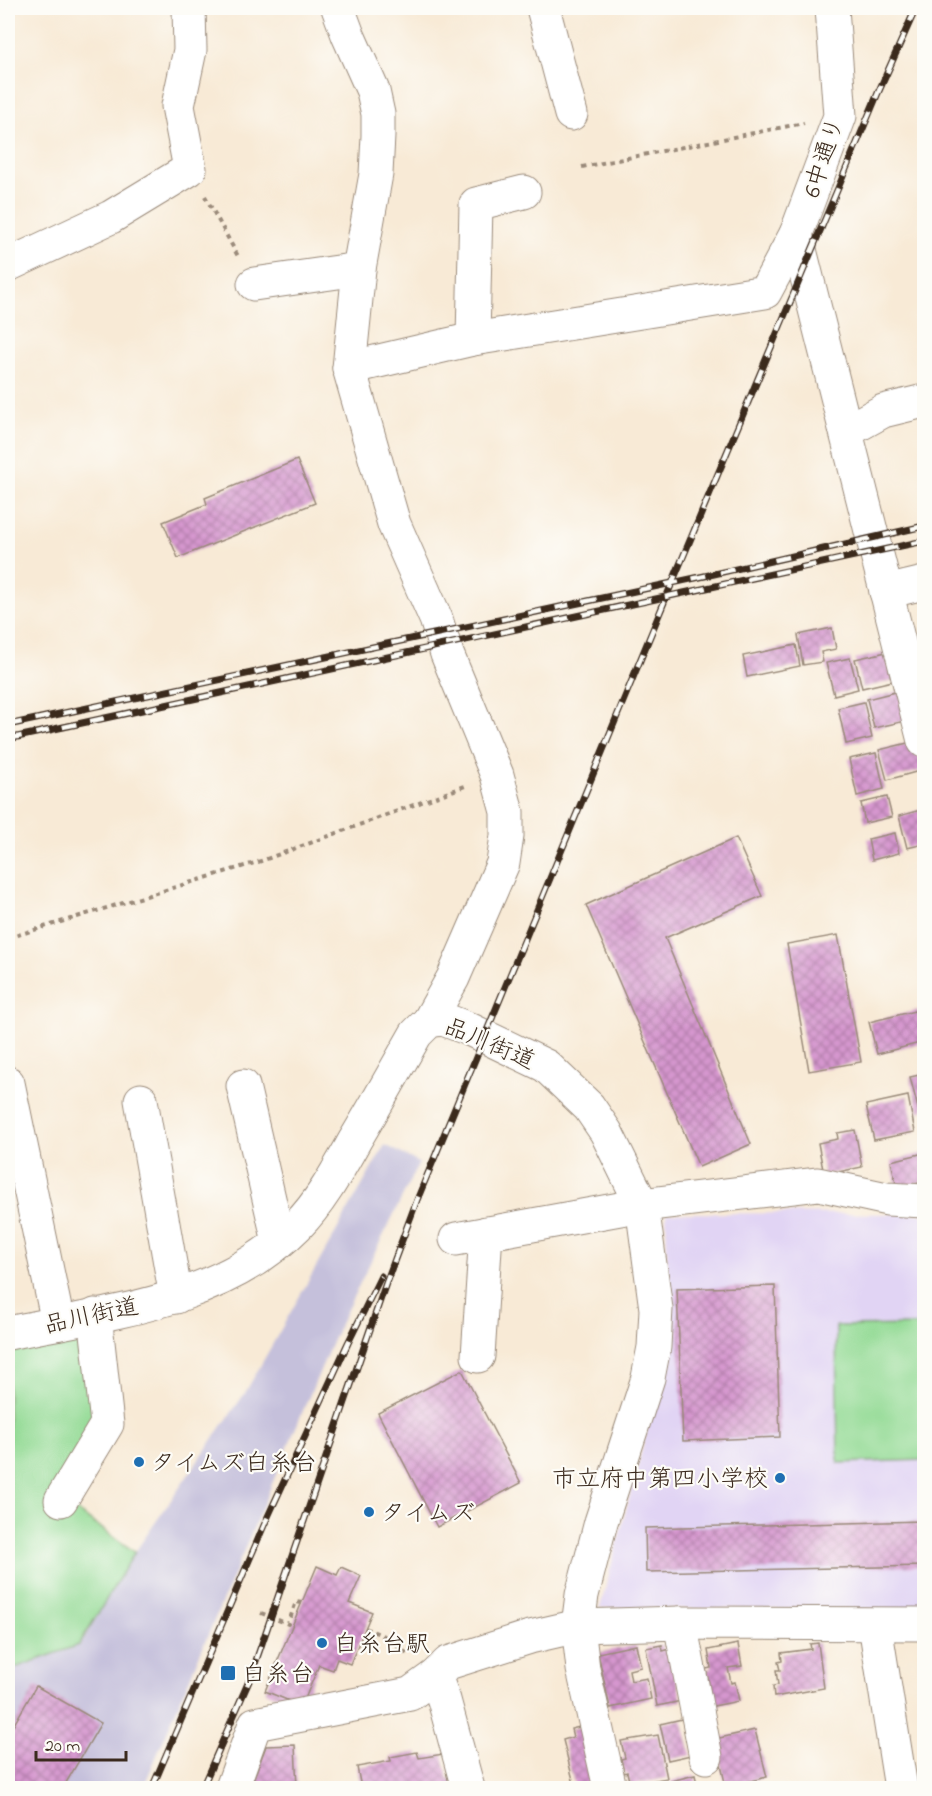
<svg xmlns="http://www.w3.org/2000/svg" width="932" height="1796" viewBox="0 0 932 1796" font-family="'Indie Flower','Klee One',sans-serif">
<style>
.built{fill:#e1d4f4}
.railway{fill:#c5c0db}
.green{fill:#93da94;stroke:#678259;stroke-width:1.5}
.building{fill:url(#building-cross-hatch)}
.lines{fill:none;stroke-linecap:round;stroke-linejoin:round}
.minor-casing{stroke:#9a8a7a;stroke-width:35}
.path{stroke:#9a8a7a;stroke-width:4;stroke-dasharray:4.5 4.5;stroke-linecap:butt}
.minor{stroke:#fff;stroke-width:33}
.rail-casing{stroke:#3b2a1e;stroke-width:7}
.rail{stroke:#fdfcf7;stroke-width:4.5;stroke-dasharray:14;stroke-linecap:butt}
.poi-dot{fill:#1f6fb2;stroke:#fdfcf7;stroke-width:2}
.labels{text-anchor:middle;stroke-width:4.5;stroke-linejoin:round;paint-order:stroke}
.street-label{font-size:24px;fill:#3b2a1e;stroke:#fdfcf7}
.poi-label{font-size:24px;fill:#3b2a1e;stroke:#fdfcf7;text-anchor:start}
</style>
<defs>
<pattern id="building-cross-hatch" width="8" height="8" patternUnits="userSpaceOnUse" patternTransform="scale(1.5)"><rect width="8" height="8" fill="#d697cf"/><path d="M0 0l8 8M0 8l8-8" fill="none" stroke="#af7ba7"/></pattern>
</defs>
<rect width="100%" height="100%" fill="#fdfcf7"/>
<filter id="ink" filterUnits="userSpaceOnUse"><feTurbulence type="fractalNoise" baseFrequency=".0167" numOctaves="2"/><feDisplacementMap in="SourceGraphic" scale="12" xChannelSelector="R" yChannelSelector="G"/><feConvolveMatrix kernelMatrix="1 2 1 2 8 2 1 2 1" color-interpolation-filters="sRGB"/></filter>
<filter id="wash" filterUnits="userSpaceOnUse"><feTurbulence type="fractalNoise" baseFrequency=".008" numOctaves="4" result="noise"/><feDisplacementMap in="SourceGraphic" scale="24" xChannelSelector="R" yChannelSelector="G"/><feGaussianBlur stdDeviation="1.35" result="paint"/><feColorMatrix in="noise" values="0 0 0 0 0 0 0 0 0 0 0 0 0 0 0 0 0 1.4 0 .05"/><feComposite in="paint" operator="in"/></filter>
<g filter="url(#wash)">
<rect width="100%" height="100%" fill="#f8ead6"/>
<polygon class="built" points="666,1213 924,1214 924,1610 600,1608 669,1348"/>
<polygon class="railway" points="385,1145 419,1163 339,1326 143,1788 8,1788 8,1671 80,1645 135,1552 245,1393"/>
<g class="green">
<polygon points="924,1325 924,1460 838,1463 836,1326"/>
<polygon points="84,1337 107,1424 61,1500 135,1552 79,1645 9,1670 8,1348"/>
</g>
<g id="blocks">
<g class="building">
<polygon points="297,460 315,503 178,558 163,522 207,504 205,498"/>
<polygon points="832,628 836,649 821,652 823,662 803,665 798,635"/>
<polygon points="796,645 800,666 747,677 743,656"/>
<polygon points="891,651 897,680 862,688 855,659"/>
<polygon points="850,658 858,689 834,695 826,663"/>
<polygon points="903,690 910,720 874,728 867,699"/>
<polygon points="864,702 872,738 846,744 838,708"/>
<polygon points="916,741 923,770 887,780 879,750"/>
<polygon points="876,753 884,789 857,796 849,759"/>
<polygon points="887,797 892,817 865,823 861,803"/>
<polygon points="924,809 924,844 907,848 899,816"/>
<polygon points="895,833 899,853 872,860 868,839"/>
<polygon points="736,838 762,896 665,938 751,1144 699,1167 586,905"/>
<polygon points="838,935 861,1062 809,1071 787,944"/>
<polygon points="919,1010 924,1032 924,1042 877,1054 869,1022"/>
<polygon points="924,1074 924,1110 919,1112 910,1077"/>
<polygon points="908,1096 915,1132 874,1140 866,1105"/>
<polygon points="855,1130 862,1167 824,1175 818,1143 838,1139 837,1133"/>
<polygon points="924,1153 924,1182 897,1188 891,1161"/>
<polygon points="775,1286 780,1437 683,1441 677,1289"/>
<polygon points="462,1370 521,1483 437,1527 378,1413"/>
<polygon points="924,1521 924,1566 646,1572 645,1528"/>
<polygon points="317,1566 337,1575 341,1567 361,1576 349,1603 372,1612 350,1664 337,1659 333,1670 319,1665 302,1706 265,1691"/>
<polygon points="818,1643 824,1688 774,1697 773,1686 778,1685 776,1670 780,1670 778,1662 782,1661 781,1653 811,1649 810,1644"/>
<polygon points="738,1644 742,1666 728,1668 731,1683 735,1682 739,1701 708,1707 704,1684 709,1683 706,1669 711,1668 708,1650"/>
<polygon points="636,1645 641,1667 629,1670 631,1681 647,1678 651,1699 610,1708 598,1653"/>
<polygon points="662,1645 663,1651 670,1649 682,1701 657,1706 646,1648"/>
<polygon points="36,1686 101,1723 63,1788 8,1788 8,1735"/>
<polygon points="682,1719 691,1755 668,1760 660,1724"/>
<polygon points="592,1724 601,1782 575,1788 563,1740 573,1737 571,1729"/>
<polygon points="755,1730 767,1777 726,1787 715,1739"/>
<polygon points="658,1735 667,1778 630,1785 627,1772 624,1773 621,1759 625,1758 621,1741"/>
<polygon points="295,1745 297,1788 250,1788 266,1746"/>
<polygon points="417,1752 419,1758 443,1754 448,1779 456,1778 458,1788 361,1788 357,1767 391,1761 390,1757"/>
<polygon points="695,1775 698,1788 673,1788 671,1781"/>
</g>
</g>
</g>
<g filter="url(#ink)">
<use href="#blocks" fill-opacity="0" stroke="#9a8a7a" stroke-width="1.5"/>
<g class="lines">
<defs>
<g id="minor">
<polyline points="338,8 348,35 373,91 378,114 378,136 376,174 359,269 349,368 394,524 436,619 447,654 497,775 507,812 507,836 503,863 453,978 429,1021"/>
<polyline points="543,8 571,114"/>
<polyline points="796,234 924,741"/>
<polyline points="8,265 111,217 190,169 178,106 190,50 189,8"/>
<polyline points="254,284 359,269"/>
<polyline points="473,339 476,204 524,192"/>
<polyline points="349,368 473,339 765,292 796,234 840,116 832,8"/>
<polyline points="847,431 883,411 924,401"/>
<polyline points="886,592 924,583"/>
<polyline points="8,1083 58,1323"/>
<polyline points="243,1086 279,1242"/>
<polyline points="141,1100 176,1297"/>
<polyline points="456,1239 642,1205 818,1184 887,1199 924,1201"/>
<path d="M8,1333C107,1313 222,1302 297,1226C321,1202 338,1170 355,1140C376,1105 396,1069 416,1034L429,1021L443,1019L469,1029L546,1066L589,1107L606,1132L642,1205L656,1309L654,1347L648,1378L601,1522L582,1595L578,1626L583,1669L610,1788"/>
<polyline points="478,1356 486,1233"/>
<polyline points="61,1500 107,1424 95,1315"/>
<polyline points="680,1623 706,1757"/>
<polyline points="875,1625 901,1788"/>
<polyline points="435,1676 444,1700 468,1788"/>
<polyline points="232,1788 255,1724 410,1694 435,1676 448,1663 530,1637 578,1626 680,1623 924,1624"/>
</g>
</defs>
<use href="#minor" class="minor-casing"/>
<g class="path">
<polyline points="582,167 804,123"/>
<polyline points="205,196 239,258"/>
<polyline points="8,938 261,861 468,785"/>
<polyline points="261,1613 288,1624 296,1602 302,1603"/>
<polyline points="365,1628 384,1636 410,1656"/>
</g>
<use href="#minor" class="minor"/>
<defs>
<g id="rail">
<polyline points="8,725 714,574 924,526"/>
<polyline points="8,739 924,541"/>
<polyline points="152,1788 265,1523 348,1343 381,1276"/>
<polyline points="202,1788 249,1681 386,1283 417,1200 670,588 878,93 916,8"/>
</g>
</defs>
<use href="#rail" class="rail-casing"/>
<use href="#rail" class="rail"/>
</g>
</g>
<g class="poi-dot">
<circle cx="139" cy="1462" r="6"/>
<circle cx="780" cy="1478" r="6"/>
<circle cx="369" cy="1512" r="6"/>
<circle cx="322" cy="1643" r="6"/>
<rect x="220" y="1665" width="16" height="16" rx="3"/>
</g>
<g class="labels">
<g class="street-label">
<text transform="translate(823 157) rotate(-72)" y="8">6中通り</text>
<text transform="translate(490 1043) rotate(23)" y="8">品川街道</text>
<text transform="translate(91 1315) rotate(-12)" y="8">品川街道</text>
</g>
<g class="poi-label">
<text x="151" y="1470">タイムズ白糸台</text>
<text x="768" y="1486" text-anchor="end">市立府中第四小学校</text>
<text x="381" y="1520">タイムズ</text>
<text x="334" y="1651">白糸台駅</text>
<text x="242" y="1681">白糸台</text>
</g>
</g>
<rect width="932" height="1796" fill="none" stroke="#fdfcf7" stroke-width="30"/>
<path d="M36 1751v9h90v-9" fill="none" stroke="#3b2a1e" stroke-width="3"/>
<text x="45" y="1751" font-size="18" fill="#3b2a1e" stroke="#fdfcf7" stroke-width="4.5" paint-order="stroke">20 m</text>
</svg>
